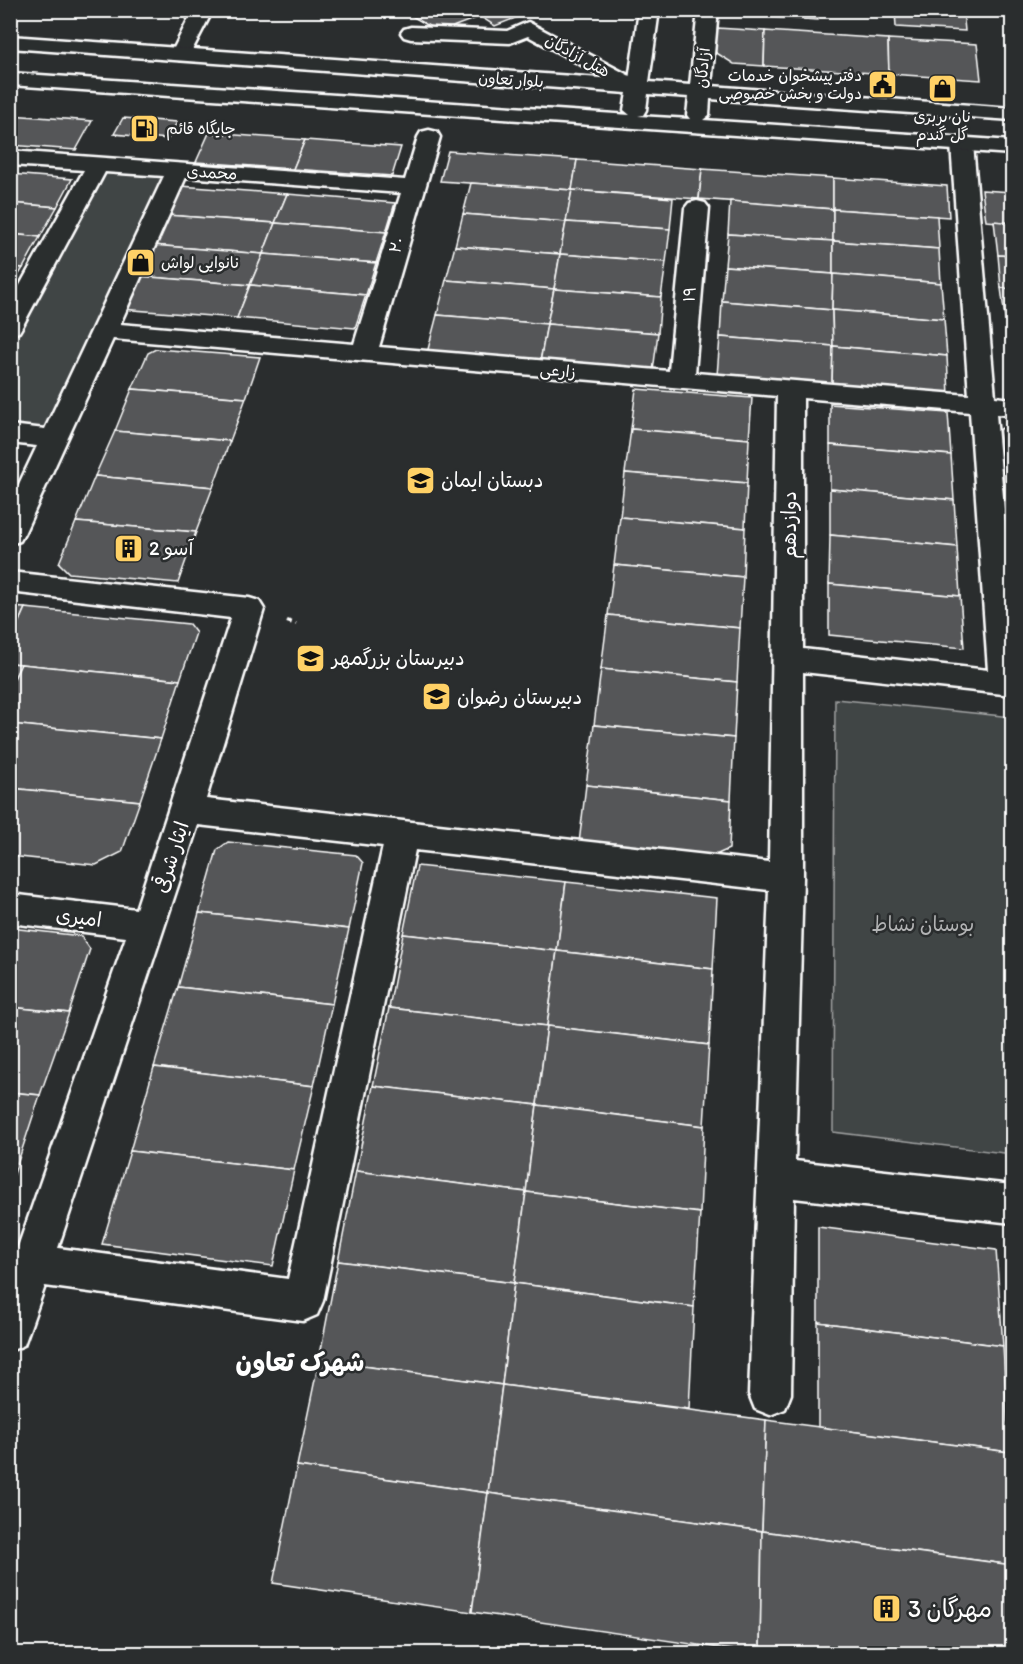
<svg xmlns="http://www.w3.org/2000/svg" width="1023" height="1664" viewBox="0 0 1023 1664" font-family="Itim,'Playpen Sans Arabic',sans-serif">
<style>
.green{fill:#414445;stroke:#a0a2a2;stroke-width:1.5}
.building{fill:#555758;stroke:#fff;stroke-width:1.5}
.lines{fill:none;stroke-linecap:round;stroke-linejoin:round}
.minor-casing{stroke:#fff;stroke-width:5}
.major-casing{stroke:#fff;stroke-width:5}
.path{stroke:#fff;stroke-width:4;stroke-dasharray:5 4;stroke-linecap:butt}
.minor{fill:#2a2d2e;fill-rule:evenodd}
.major{fill:#2a2d2e;fill-rule:evenodd}
.labels{text-anchor:middle;stroke-width:5;stroke-linejoin:round;paint-order:stroke}
.far-street-label{font-size:16px;fill:#fff;stroke:#2a2d2e}
.far-poi-label{font-size:16px;fill:#fff;stroke:#2a2d2e;text-anchor:start}
.poi-label{font-size:20px;fill:#fff;stroke:#2a2d2e;text-anchor:start}
.street-label{font-size:20px;fill:#fff;stroke:#2a2d2e}
.park-label{font-size:20px;fill:#b3b4b5;stroke:#2a2d2e}
.near-poi-label{font-size:24px;fill:#fff;stroke:#2a2d2e;text-anchor:start}
.near-neighbourhood-label{font-size:26px;font-weight:bold;fill:#fff;stroke:#2a2d2e}
</style>
<rect width="100%" height="100%" fill="#2a2d2e"/>
<filter id="ink" filterUnits="userSpaceOnUse"><feTurbulence type="fractalNoise" baseFrequency=".0167" numOctaves="2"/><feDisplacementMap in="SourceGraphic" scale="12" xChannelSelector="R" yChannelSelector="G"/><feConvolveMatrix kernelMatrix="1 2 1 2 8 2 1 2 1" color-interpolation-filters="sRGB"/></filter>
<g filter="url(#ink)">
<g class="green">
<polygon points="100,171 168,176 46,432 11,429 11,339"/>
<polygon points="835,699 1012,717 1012,1154 833,1132"/>
</g>
<g class="building">
<polygon points="344,10 498,10 439,32 412,16"/>
<polygon points="528,10 530,12 495,26 481,17 498,10"/>
<polygon points="720,10 818,10 818,20 720,14"/>
<polygon points="895,10 963,10 965,31 896,27"/>
<polygon points="717,28 765,31 764,66 734,64 715,52"/>
<polygon points="765,31 888,39 889,74 764,66"/>
<polygon points="888,39 977,44 981,80 889,74"/>
<polygon points="10,115 92,121 76,150 10,145"/>
<polygon points="123,118 177,122 168,139 114,134"/>
<polygon points="209,133 305,140 293,169 196,162"/>
<polygon points="305,140 401,147 392,176 293,169"/>
<polygon points="448,151 577,160 572,190 440,181"/>
<polygon points="577,160 702,169 699,199 572,190"/>
<polygon points="702,169 833,178 833,209 699,199"/>
<polygon points="10,174 72,179 57,207 10,203"/>
<polygon points="833,178 947,186 949,217 833,209"/>
<polygon points="471,183 572,190 566,222 463,214"/>
<polygon points="180,186 287,194 275,223 166,215"/>
<polygon points="572,190 673,198 670,229 566,222"/>
<polygon points="982,190 1012,192 1012,223 986,221"/>
<polygon points="287,194 395,203 386,232 275,223"/>
<polygon points="730,201 833,209 833,241 728,234"/>
<polygon points="10,203 57,207 40,237 10,234"/>
<polygon points="833,209 937,216 939,249 833,241"/>
<polygon points="463,214 566,222 560,254 455,246"/>
<polygon points="166,215 275,223 263,254 152,245"/>
<polygon points="994,221 1012,223 1012,256 998,255"/>
<polygon points="566,222 670,229 666,262 560,254"/>
<polygon points="275,223 386,232 376,263 263,254"/>
<polygon points="10,234 40,237 23,268 10,267"/>
<polygon points="728,234 833,241 833,274 725,266"/>
<polygon points="833,241 939,249 941,283 833,274"/>
<polygon points="152,245 263,254 250,285 137,276"/>
<polygon points="455,246 560,254 554,289 446,280"/>
<polygon points="263,254 376,263 366,295 250,285"/>
<polygon points="560,254 666,262 661,297 554,289"/>
<polygon points="998,255 1012,256 1012,289 1001,288"/>
<polygon points="725,266 833,274 832,310 722,301"/>
<polygon points="10,267 23,268 10,289"/>
<polygon points="833,274 941,283 944,319 832,310"/>
<polygon points="137,276 250,285 237,318 121,309"/>
<polygon points="446,280 554,289 547,324 437,315"/>
<polygon points="250,285 366,295 355,328 237,318"/>
<polygon points="1001,288 1012,289 1012,325 1006,325"/>
<polygon points="554,289 661,297 658,333 547,324"/>
<polygon points="722,301 832,310 833,346 720,337"/>
<polygon points="832,310 944,319 947,356 833,346"/>
<polygon points="437,315 547,324 540,362 427,353"/>
<polygon points="547,324 658,333 653,371 540,362"/>
<polygon points="1006,325 1012,325 1012,362 1009,362"/>
<polygon points="720,337 833,346 832,385 717,376"/>
<polygon points="833,346 947,356 949,395 832,385"/>
<polygon points="156,349 260,357 246,398 132,389 148,353"/>
<polygon points="132,389 246,398 230,441 115,431"/>
<polygon points="636,389 752,398 749,439 631,429"/>
<polygon points="830,404 948,413 951,455 830,445"/>
<polygon points="1009,424 1012,424 1012,466 1002,465 999,430"/>
<polygon points="631,429 749,439 747,483 625,473"/>
<polygon points="115,431 230,441 213,487 95,476"/>
<polygon points="830,445 951,455 954,500 830,489"/>
<polygon points="1002,465 1012,466 1012,511 1007,511"/>
<polygon points="625,473 747,483 745,528 620,517"/>
<polygon points="95,476 213,487 196,532 76,522"/>
<polygon points="830,489 954,500 957,547 830,535"/>
<polygon points="1007,511 1012,511 1012,557 1011,557"/>
<polygon points="620,517 745,528 743,577 614,565"/>
<polygon points="76,522 196,532 178,583 69,573 59,563"/>
<polygon points="830,535 957,547 960,596 829,584"/>
<polygon points="614,565 743,577 740,628 608,615"/>
<polygon points="829,584 960,596 964,648 829,635"/>
<polygon points="10,607 25,608 10,642"/>
<polygon points="25,608 189,624 196,633 180,680 10,663 10,642"/>
<polygon points="608,615 740,628 737,682 601,669"/>
<polygon points="10,663 21,664 10,687"/>
<polygon points="21,664 180,680 161,739 10,724 10,687"/>
<polygon points="601,669 737,682 734,738 594,725"/>
<polygon points="10,724 161,739 140,801 10,788"/>
<polygon points="594,725 734,738 731,800 586,785"/>
<polygon points="586,785 731,800 729,849 711,857 579,843"/>
<polygon points="10,788 140,801 122,852 96,865 10,856"/>
<polygon points="228,842 356,855 363,863 349,929 199,913 217,850"/>
<polygon points="417,866 566,882 557,951 403,934"/>
<polygon points="566,882 717,898 713,969 557,951"/>
<polygon points="199,913 349,929 332,1004 178,987"/>
<polygon points="10,928 81,936 90,949 69,1013 10,1007"/>
<polygon points="403,934 557,951 547,1026 389,1008"/>
<polygon points="557,951 713,969 709,1045 547,1026"/>
<polygon points="178,987 332,1004 314,1086 154,1067"/>
<polygon points="10,1007 69,1013 40,1095 10,1092"/>
<polygon points="389,1008 547,1026 537,1105 373,1086"/>
<polygon points="547,1026 709,1045 704,1126 537,1105"/>
<polygon points="154,1067 314,1086 294,1170 130,1151"/>
<polygon points="373,1086 537,1105 526,1192 356,1171"/>
<polygon points="10,1092 40,1095 11,1183 10,1183"/>
<polygon points="537,1105 704,1126 700,1213 526,1192"/>
<polygon points="130,1151 294,1170 273,1266 102,1244"/>
<polygon points="356,1171 526,1192 514,1283 338,1261"/>
<polygon points="526,1192 700,1213 694,1307 514,1283"/>
<polygon points="818,1227 996,1250 1003,1346 818,1322"/>
<polygon points="338,1261 514,1283 502,1385 319,1360"/>
<polygon points="514,1283 694,1307 689,1409 502,1385"/>
<polygon points="818,1322 1003,1346 1009,1452 818,1427"/>
<polygon points="319,1360 502,1385 488,1493 297,1466"/>
<polygon points="502,1385 766,1420 762,1531 488,1493"/>
<polygon points="766,1420 1009,1452 1012,1565 762,1531"/>
<polygon points="297,1466 488,1493 472,1612 273,1583"/>
<polygon points="488,1493 762,1531 760,1654 472,1612"/>
<polygon points="762,1531 1012,1565 1012,1654 760,1654"/>
</g>
<g class="lines">
<defs>
<g id="minor">
<polygon points="193,10 213,10 188,58 181,60 174,58 171,54"/>
<polygon points="528,22 645,84 649,88 645,92 638,94 631,92 528,36 510,43 411,39 404,37 401,33 404,29 411,27 507,31"/>
<path d="M429,130L437,132L440,137L379,347L669,371L685,208L689,203L697,201L705,203L709,208L695,373L969,395L951,144L954,139L962,137L970,139L973,144L995,397L1012,399V415L996,414L1012,604V695L803,672V878L795,1161L1012,1185V1223L794,1198L791,1394L785,1409L770,1415L755,1409L749,1394L769,890L415,850L323,1301L317,1315L303,1321L45,1286L24,1345L10,1351V1270L126,937L10,923V894L136,909L231,618L10,592V572L249,598L259,601L264,609L206,799L769,862L777,396L113,339L24,534L20,541L10,544V503L37,446L10,443V425L45,429L164,176L105,172L22,327L19,332L10,335V303L84,170L10,165V151L405,180L418,137L421,132ZM186,177L401,193L354,344L120,324ZM803,398L970,412L988,670L803,649ZM198,825L383,846L288,1279L58,1248Z"/>
</g>
<path id="major" d="M639,10H659L649,82L690,85L698,10H718L711,86L1012,108V120L710,99L709,115L703,120L1012,141V154L10,85V73L630,115L624,110L627,93L10,48V36L629,80ZM648,94L689,97L687,115L690,119L638,116L643,115L646,110Z"/>
</defs>
<use href="#minor" class="minor-casing"/>
<use href="#major" class="major-casing"/>
<polyline class="path" points="287,621 296,624"/>
<use href="#minor" class="minor"/>
<use href="#major" class="major"/>
</g>
</g>
<defs>
<symbol id="civic-square" viewBox="-11 -11 22 22"><rect x="-9" y="-9" width="18" height="18" rx="4" fill="#ffd166" stroke="#2a2d2e"/><path d="M-.6-6.5H3V-4.5H.6V-3L4-1V1h2V6H-6V1h2V-1L-.6-3ZM-1.2 2.5V6h2.4V2.5Z" fill="#111"/></symbol>
<symbol id="shop-square" viewBox="-11 -11 22 22"><rect x="-9" y="-9" width="18" height="18" rx="4" fill="#ffd166" stroke="#2a2d2e"/><path d="M-5-2.5h2.3a2.7 3.5 0 0 1 5.4 0H5L5.5 6h-11ZM-1.5-2.5h3a1.5 2.3 0 0 0-3 0Z" fill="#111"/></symbol>
<symbol id="fuel-square" viewBox="-11 -11 22 22"><rect x="-9" y="-9" width="18" height="18" rx="4" fill="#ffd166" stroke="#2a2d2e"/><path d="M-5.5-6h7V0h2V4h1.3V-2.5L3-4.5l.8-.8L6-3V5H2.5V1h-1V6h-7ZM-4.2-4.7v3.2H.2V-4.7Z" fill="#111"/></symbol>
<symbol id="school-square" viewBox="-11 -11 22 22"><rect x="-9" y="-9" width="18" height="18" rx="4" fill="#ffd166" stroke="#2a2d2e"/><path d="M0-5L7-2L0 1L-7-2ZM-4 1L0 2.5L4 1V4Q0 6-4 4Z" fill="#111"/></symbol>
<symbol id="building-square" viewBox="-11 -11 22 22"><rect x="-9" y="-9" width="18" height="18" rx="4" fill="#ffd166" stroke="#2a2d2e"/><path d="M-4-6H4V6H1V3H-1V6H-4ZM-2.5-4.3h1.7v1.8h-1.7ZM.8-4.3h1.7v1.8H.8ZM-2.5-1h1.7V.8h-1.7ZM.8-1h1.7V.8H.8Z" fill="#111"/></symbol>
</defs>
<g fill-rule="evenodd">
<use href="#civic-square" x="866" y="68" width="33" height="33"/>
<use href="#shop-square" x="926" y="72" width="33" height="33"/>
<use href="#fuel-square" x="128" y="112" width="33" height="33"/>
<use href="#shop-square" x="124" y="246" width="33" height="33"/>
<use href="#school-square" x="404" y="464" width="33" height="33"/>
<use href="#building-square" x="112" y="532" width="33" height="33"/>
<use href="#school-square" x="294" y="642" width="33" height="33"/>
<use href="#school-square" x="420" y="680" width="33" height="33"/>
<use href="#building-square" x="870" y="1592" width="33" height="33"/>
</g>
<g class="labels">
<g class="far-street-label">
<text transform="translate(578 55) rotate(29)" y="6">هتل آزادگان</text>
<text transform="translate(702 68) rotate(-85)" y="6">آزادگان</text>
<text transform="translate(511 79) rotate(4)" y="6">بلوار تعاون</text>
<text transform="translate(212 172) rotate(4)" y="6">محمدی</text>
<text transform="translate(396 245) rotate(-74)" y="6">۲۰</text>
<text transform="translate(689 294) rotate(-85)" y="6">۱۹</text>
<text transform="translate(558 370) rotate(5)" y="6">زارعی</text>
</g>
<g class="far-poi-label">
<text x="862" y="81" text-anchor="end">دفتر پیشخوان خدمات<tspan x="862" dy="18">دولت و بخش خصوصی</tspan></text>
<text x="942" y="122" text-anchor="middle">نان بربری<tspan x="942" dy="18">گل گندم</tspan></text>
<text x="166" y="134">جایگاه قائم</text>
<text x="161" y="268">نانوایی لواش</text>
</g>
<g class="poi-label">
<text x="441" y="487">دبستان ایمان</text>
<text x="149" y="555">آسو 2</text>
<text x="332" y="665">دبیرستان بزرگمهر</text>
<text x="457" y="704">دبیرستان رضوان</text>
</g>
<g class="street-label">
<text transform="translate(789 525) rotate(-90)" y="7">دوازدهم</text>
<text transform="translate(171 857) rotate(-72)" y="7">ایثار شرقی</text>
<text transform="translate(79 917) rotate(7)" y="7">امیری</text>
</g>
<g class="park-label">
<text x="923" y="931">بوستان نشاط</text>
</g>
<g class="near-poi-label">
<text x="908" y="1617">مهرگان 3</text>
</g>
<g class="near-neighbourhood-label">
<text x="300" y="1371">شهرک تعاون</text>
</g>
</g>
<rect width="1023" height="1664" fill="none" stroke="#2a2d2e" stroke-width="36"/>
<rect x="18" y="18" width="987" height="1628" fill="none" stroke="#fff" stroke-width="2" filter="url(#ink)"/>
</svg>
